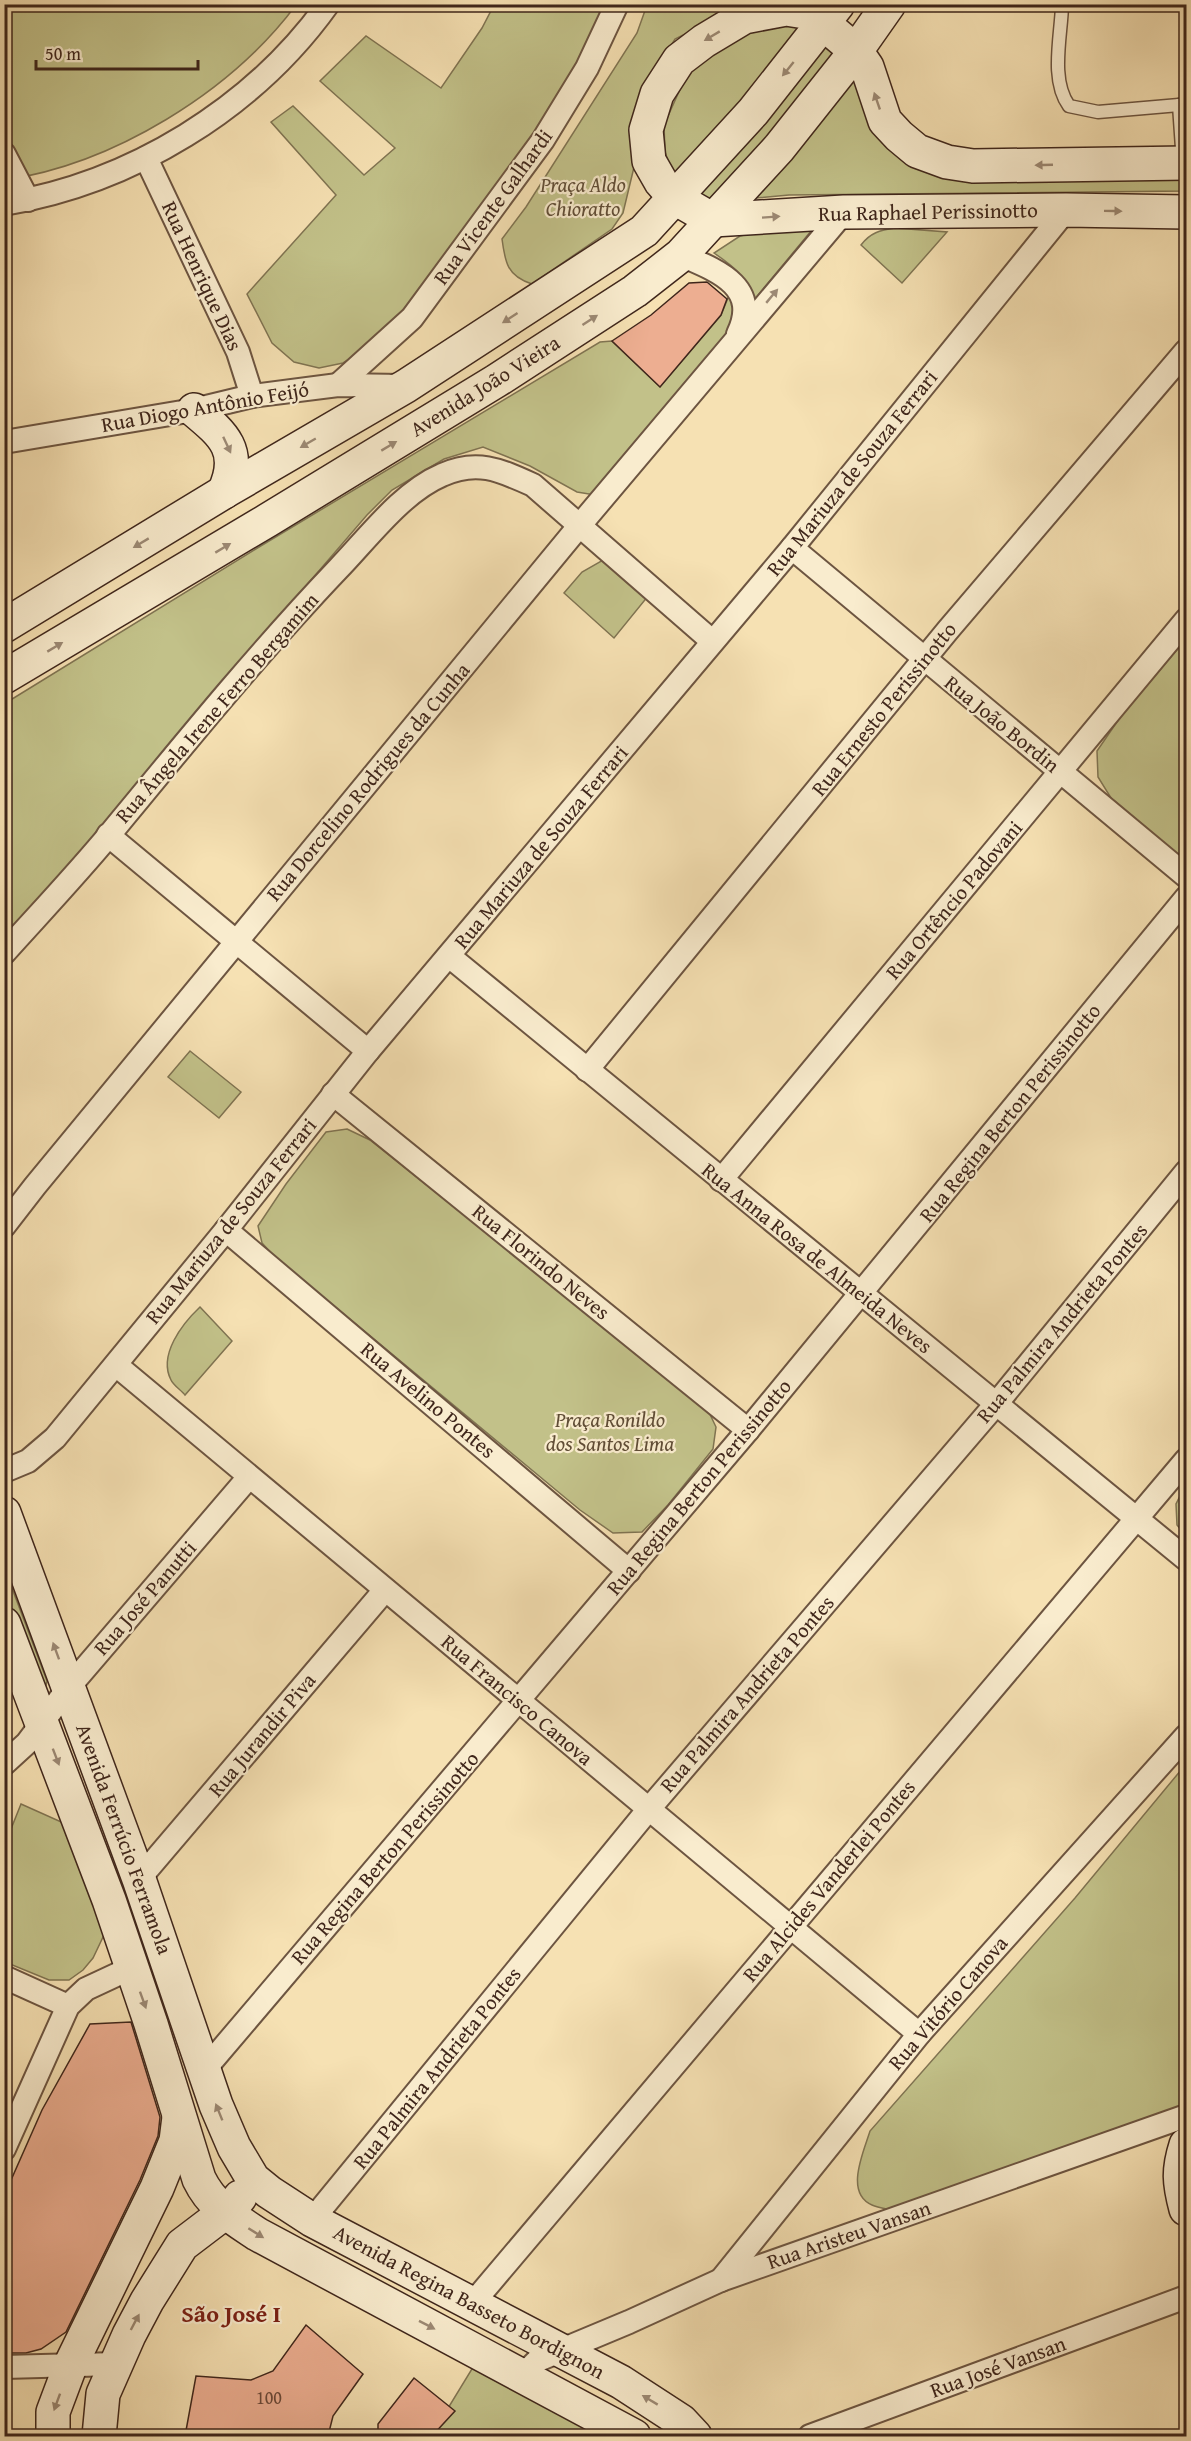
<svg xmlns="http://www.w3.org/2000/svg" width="1191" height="2441" viewBox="0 0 1191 2441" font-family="'Gentium Book Plus',serif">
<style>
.green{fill:#c2c189;stroke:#807452;stroke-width:1.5}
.building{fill:#edae91;stroke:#3f261b;stroke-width:1.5}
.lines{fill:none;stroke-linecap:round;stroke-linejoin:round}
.lane-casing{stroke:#6d5541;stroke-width:15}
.street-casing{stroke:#6d5541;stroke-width:26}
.secondary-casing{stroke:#3f261b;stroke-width:36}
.lane{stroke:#f9ecce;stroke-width:12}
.street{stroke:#f9ecce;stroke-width:22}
.secondary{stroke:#f9ecce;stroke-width:33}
.oneway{fill:#9c8974}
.labels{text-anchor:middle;stroke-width:4.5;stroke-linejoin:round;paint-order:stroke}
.number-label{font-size:18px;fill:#6a4838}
.park-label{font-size:21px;font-style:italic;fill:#604d36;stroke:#f9ecce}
.street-label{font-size:21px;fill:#3f261b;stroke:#f9ecce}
.quarter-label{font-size:24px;font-weight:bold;fill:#7a1f14;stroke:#f9ecce}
</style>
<rect width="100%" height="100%" fill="#f6e1b3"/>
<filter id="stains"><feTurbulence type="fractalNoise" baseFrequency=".00333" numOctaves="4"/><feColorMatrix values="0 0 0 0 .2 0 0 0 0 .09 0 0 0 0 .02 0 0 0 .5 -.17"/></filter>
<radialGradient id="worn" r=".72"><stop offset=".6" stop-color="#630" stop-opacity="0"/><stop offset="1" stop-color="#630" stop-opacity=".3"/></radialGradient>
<g class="green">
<path d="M4,5H296C230,93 113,164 5,180Z"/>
<polygon points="494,5 610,5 587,55 522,154 422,289 370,346 343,363 319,368 294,362 272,343 247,294 336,195 271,122 293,106 364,175 395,148 320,81 366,36 441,88 482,28"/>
<path d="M647,5H743L675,39L645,88L635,163L623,213L612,229L532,284C507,276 505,262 502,239L526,207L637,33Z"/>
<polygon points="762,22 794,22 808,31 674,178 665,152 664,125 686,76 720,44"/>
<polygon points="821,41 839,50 796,108 709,206 686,194"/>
<polygon points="850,74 895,149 1186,174 1186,191 789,195 755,198"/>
<path d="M793,224L816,225L754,300C744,275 736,268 714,253L740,236Z"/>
<path d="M895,228L947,232L902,283L861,245C870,233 880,230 895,228Z"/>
<polygon points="730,293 746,314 601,496 577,492 530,466 483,447 444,459 392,490 367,515 287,608 5,947 4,704 259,547 600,342 612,341 660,387 721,315"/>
<polygon points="603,560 653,590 614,638 564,593 582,572"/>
<polygon points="1186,639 1186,861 1111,798 1098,777 1097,751 1121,716"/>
<polygon points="190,1051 241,1092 219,1118 168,1077"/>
<polygon points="347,1129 370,1140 707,1408 716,1427 713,1449 668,1505 642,1532 613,1533 580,1510 275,1257 262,1243 258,1226 286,1184 326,1132"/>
<path d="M200,1307L232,1341L185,1395C181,1390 173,1385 171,1380C158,1355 182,1324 200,1307Z"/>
<polygon points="1186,1484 1186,1536 1177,1525 1176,1504"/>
<polygon points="4,1567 47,1681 45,1689 32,1678 5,1606"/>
<path d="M1186,1764V2106L895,2211C888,2209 879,2208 872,2205C844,2193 864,2151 870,2131L1075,1898Z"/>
<polygon points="21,1804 77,1829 104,1935 93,1958 83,1970 69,1980 49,1980 5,1962 5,1844"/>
<polygon points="478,2359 623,2436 431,2436"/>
</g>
<g class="building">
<polygon points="707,282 727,299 721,315 660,387 612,341 651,315 689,283"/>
<polygon points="131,2022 160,2117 158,2136 140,2180 66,2332 41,2349 26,2353 4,2353 4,2196 42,2110 90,2024"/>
<polygon points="306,2325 363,2374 333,2416 328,2436 185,2436 196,2376 251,2380 273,2371"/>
<polygon points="414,2378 455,2411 432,2436 378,2436 378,2424"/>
</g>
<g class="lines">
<defs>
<g id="lane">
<path d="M1062,6C1061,37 1050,80 1069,106L1098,112L1179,105"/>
<polyline points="1183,163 1179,105 1185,105"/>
</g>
<g id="street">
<polyline points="4,154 28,200"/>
<polyline points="146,158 238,352 252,396"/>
<path d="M4,204C131,183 253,109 328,4"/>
<path d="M681,255C716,270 761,286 738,334"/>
<polyline points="338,385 412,318 543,140 587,68 617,4"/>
<polyline points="4,442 194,410 252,396 338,385 403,386"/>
<polyline points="792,548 1186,876"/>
<polyline points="108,835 368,1051"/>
<path d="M4,953C40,913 76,875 110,834C184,744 258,653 338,569C368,538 402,492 442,475C477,459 500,470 533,485L712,641"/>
<polyline points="449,956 1186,1559"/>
<polyline points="587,1070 948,630 1186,351"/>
<polyline points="333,1094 748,1430"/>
<polyline points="721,1180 1186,620"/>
<polyline points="4,1226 35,1186 580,525 844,212"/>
<polyline points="226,1230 629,1571"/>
<polyline points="116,1365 919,2034"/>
<polyline points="4,1471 28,1461 55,1438 226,1230 368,1051 792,548 1066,210"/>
<polyline points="4,1764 27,1743 69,1687 249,1477"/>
<polyline points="139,1879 385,1590"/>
<polyline points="4,1977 68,2006"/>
<polyline points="205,2069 748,1430 1186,898"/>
<polyline points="4,2149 68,2006 86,1989 131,1968"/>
<polyline points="312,2220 648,1810 996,1404 1186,1172"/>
<polyline points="721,2280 919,2034 1186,1736"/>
<polyline points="472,2304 1186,1460"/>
<polyline points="4,2367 116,2364"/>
<polyline points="522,2376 538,2360 629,2322 721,2280 1186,2116"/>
<polyline points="810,2436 1186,2297"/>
</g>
<g id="secondary">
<polyline points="1186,163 973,166 947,162 917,151 899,136 885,121 867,67 856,51 824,24 805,12 786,9 744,17 704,41 679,60 657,94 646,130 649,161 661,182 675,198 713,220 844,212 1066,210 1186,212"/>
<path d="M194,410C224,435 243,451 224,492"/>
<polyline points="4,626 224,492 406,386 644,231 753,112 838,4"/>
<polyline points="4,677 268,520 496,381 635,291 681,255 779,148 856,51 889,4"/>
<polyline points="4,1513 139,1879 216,2105 234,2147 253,2179 269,2192 312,2220 621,2382 681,2421 695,2436"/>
<path d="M4,1624L109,1900L151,2024L199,2179C212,2206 233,2218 257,2234L634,2436"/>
<path d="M1186,2145C1178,2170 1179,2183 1186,2209"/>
<polyline points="53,2436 53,2412 71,2364 157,2188 176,2141 179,2117"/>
<polyline points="99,2436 103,2394 129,2335 147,2301 182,2245 232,2207 240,2197"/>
</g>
</defs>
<use href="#lane" class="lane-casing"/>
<use href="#street" class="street-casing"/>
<use href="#secondary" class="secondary-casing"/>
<use href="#lane" class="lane"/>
<use href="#street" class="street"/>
<use href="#secondary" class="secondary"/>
</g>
<defs><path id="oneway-solid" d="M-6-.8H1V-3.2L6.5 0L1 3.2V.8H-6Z" transform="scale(1.5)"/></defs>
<g class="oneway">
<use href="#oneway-solid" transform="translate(712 36) rotate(149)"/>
<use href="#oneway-solid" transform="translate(788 69) rotate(129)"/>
<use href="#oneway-solid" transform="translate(877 101) rotate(-109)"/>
<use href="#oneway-solid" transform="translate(1044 165) rotate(178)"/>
<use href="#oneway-solid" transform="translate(1113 211) rotate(1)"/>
<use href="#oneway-solid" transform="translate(771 217) rotate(-4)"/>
<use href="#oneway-solid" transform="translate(772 296) rotate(-50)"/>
<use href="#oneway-solid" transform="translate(510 318) rotate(147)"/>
<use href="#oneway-solid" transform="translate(590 320) rotate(-33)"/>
<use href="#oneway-solid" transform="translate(308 443) rotate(150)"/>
<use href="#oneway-solid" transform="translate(227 445) rotate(65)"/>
<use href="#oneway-solid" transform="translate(389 446) rotate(-31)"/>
<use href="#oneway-solid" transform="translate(141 543) rotate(149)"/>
<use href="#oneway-solid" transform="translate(223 548) rotate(-31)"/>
<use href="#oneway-solid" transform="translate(55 647) rotate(-31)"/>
<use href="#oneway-solid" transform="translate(56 1651) rotate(-110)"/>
<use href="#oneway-solid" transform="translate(56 1757) rotate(69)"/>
<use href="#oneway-solid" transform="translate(143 2000) rotate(70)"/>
<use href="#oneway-solid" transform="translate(219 2112) rotate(-112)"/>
<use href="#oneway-solid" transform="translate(256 2233) rotate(32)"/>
<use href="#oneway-solid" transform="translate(135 2322) rotate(-62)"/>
<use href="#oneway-solid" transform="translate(427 2325) rotate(27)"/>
<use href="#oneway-solid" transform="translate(650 2400) rotate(-149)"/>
<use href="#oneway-solid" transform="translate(57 2402) rotate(110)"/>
</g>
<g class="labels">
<g class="number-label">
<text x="269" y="2404">100</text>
</g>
<g class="park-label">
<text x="583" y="192">Praça Aldo<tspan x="583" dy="24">Chioratto</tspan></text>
<text x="610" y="1427">Praça Ronildo<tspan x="610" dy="24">dos Santos Lima</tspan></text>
</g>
<g class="street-label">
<text transform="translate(493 207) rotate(-54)" y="7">Rua Vicente Galhardi</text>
<text transform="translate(928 212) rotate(-1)" y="7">Rua Raphael Perissinotto</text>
<text transform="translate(202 276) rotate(65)" y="7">Rua Henrique Dias</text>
<text transform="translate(485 386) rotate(-32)" y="7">Avenida João Vieira</text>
<text transform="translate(205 407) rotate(-10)" y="7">Rua Diogo Antônio Feijó</text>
<text transform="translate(852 473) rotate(-51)" y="7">Rua Mariuza de Souza Ferrari</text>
<text transform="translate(217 708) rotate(-49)" y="7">Rua Ângela Irene Ferro Bergamim</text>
<text transform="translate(884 709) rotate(-51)" y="7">Rua Ernesto Perissinotto</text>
<text transform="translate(1002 724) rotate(39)" y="7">Rua João Bordin</text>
<text transform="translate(368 782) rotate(-50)" y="7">Rua Dorcelino Rodrigues da Cunha</text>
<text transform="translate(541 847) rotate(-50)" y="7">Rua Mariuza de Souza Ferrari</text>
<text transform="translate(954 900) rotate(-50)" y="7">Rua Ortêncio Padovani</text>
<text transform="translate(1010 1113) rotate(-51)" y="7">Rua Regina Berton Perissinotto</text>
<text transform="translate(231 1221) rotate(-51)" y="7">Rua Mariuza de Souza Ferrari</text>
<text transform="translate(817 1258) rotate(39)" y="7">Rua Anna Rosa de Almeida Neves</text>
<text transform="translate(541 1262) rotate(39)" y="7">Rua Florindo Neves</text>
<text transform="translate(1062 1323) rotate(-50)" y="7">Rua Palmira Andrieta Pontes</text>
<text transform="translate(428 1400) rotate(40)" y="7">Rua Avelino Pontes</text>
<text transform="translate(699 1487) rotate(-50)" y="7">Rua Regina Berton Perissinotto</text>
<text transform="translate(145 1598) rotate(-49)" y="7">Rua José Panutti</text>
<text transform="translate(747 1694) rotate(-49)" y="7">Rua Palmira Andrieta Pontes</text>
<text transform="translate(517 1700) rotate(40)" y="7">Rua Francisco Canova</text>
<text transform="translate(262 1735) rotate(-50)" y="7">Rua Jurandir Piva</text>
<text transform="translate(124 1839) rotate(70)" y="7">Avenida Ferrúcio Ferramola</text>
<text transform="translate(385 1858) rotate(-49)" y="7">Rua Regina Berton Perissinotto</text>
<text transform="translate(829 1881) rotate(-50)" y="7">Rua Alcides Vanderlei Pontes</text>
<text transform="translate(948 2003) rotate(-49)" y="7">Rua Vitório Canova</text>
<text transform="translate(437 2068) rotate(-51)" y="7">Rua Palmira Andrieta Pontes</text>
<text transform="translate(849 2235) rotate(-19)" y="7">Rua Aristeu Vansan</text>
<text transform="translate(469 2302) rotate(28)" y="7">Avenida Regina Basseto Bordignon</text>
<text transform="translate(998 2367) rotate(-20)" y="7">Rua José Vansan</text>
</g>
<g class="quarter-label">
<text x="231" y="2322">São José I</text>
</g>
</g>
<rect width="1191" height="2441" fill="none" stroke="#f6e1b3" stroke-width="24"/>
<rect x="6" y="6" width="1179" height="2429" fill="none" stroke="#3f261b" stroke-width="3"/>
<rect x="12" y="12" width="1167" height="2417" fill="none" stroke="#3f261b" stroke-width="1.5"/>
<path d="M36 60v9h162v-9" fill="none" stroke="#3f261b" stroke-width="3"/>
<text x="45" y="60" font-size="18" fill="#3f261b" stroke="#f9ecce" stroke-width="4.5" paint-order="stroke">50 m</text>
<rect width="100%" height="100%" filter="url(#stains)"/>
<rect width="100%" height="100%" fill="url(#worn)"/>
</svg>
